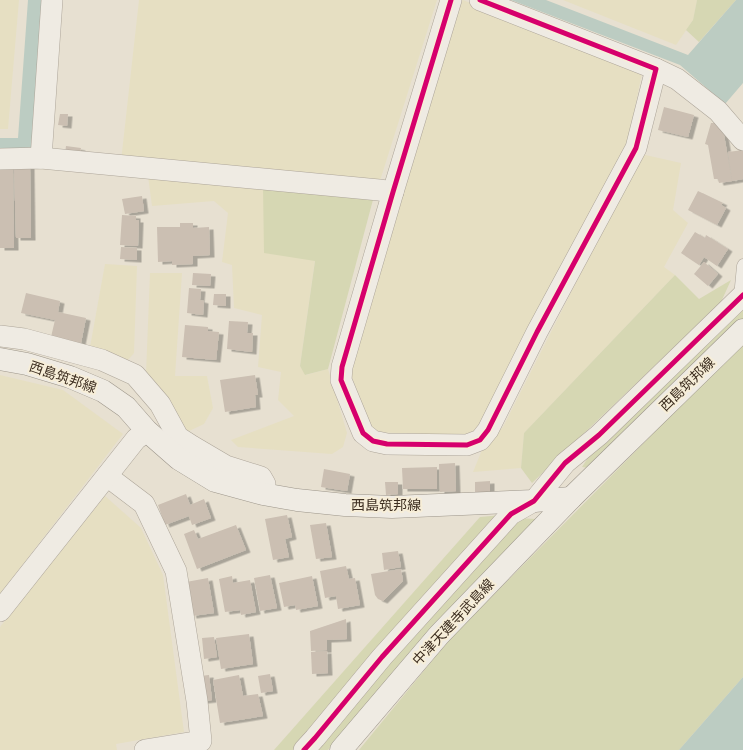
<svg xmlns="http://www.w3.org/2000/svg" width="743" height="750" viewBox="0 0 743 750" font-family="Literata,'Noto Sans JP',serif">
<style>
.farmland{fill:#e6dfc2}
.green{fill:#d6d7b3}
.water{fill:#bcccc2}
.building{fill:#cbbfb2;filter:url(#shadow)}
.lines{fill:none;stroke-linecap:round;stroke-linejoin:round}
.service-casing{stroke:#ada599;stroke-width:11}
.minor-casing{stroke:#ada599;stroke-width:22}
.secondary-casing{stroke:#9c958a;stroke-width:23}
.service{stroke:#efebe3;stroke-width:10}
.minor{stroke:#efebe3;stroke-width:21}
.secondary{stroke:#efebe3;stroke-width:22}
.cycleway-casing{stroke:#f7eed8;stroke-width:8}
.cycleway{stroke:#d6006c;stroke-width:5}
.labels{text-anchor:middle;stroke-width:4;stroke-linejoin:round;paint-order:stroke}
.street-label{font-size:14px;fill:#3d2e20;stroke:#f7eed8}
</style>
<defs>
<filter id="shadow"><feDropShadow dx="4.5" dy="2.5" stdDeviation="0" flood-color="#0004"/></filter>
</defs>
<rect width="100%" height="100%" fill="#e7e0d1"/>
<g class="farmland">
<polygon points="0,0 19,0 8,129 0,129"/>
<polygon points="139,0 437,0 379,184 121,161"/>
<polygon points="457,0 463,0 642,73 626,152 473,436 372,432 350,372"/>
<polygon points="563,0 697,0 693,20 676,45"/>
<polygon points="641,154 681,163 673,210 688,223 664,267 675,275 524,433 521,468 473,472 484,445 503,427"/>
<polygon points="148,176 263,186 315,260 300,366 306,375 328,369 347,433 343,447 332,454 238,447 231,440 294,416 278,400 281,372 258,367 262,315 234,308 232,265 222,262 228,213 214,201 152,206"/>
<polygon points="105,264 137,266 134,353 127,361 90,347"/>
<polygon points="150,273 182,273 175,376 207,376 213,408 204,424 187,432 146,374"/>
<polygon points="0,375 63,390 123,434 0,594"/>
<polygon points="105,496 141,528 163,575 184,732 116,744 117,750 0,750 0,627"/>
</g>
<g class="green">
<polygon points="697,0 736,0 699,42 686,30 693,20"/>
<polygon points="263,186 374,196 328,369 305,375 300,366 315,261 264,253"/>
<polygon points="675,275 699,299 731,280 721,302 532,483 521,468 524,433"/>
<polygon points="743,302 743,319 589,468 582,467 598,442"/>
<polygon points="743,345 743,677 679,750 359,750 450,639 712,374"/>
<polygon points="502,515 295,750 274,750 480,517"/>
<polygon points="517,518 536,519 430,629 328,750 314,750"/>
</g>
<g class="water">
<polygon points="28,0 42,0 31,151 0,151 0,138 18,138"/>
<polygon points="511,0 546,0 688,55 736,0 743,0 743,83 725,104 680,65"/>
<polygon points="743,677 743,750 679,750"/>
</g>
<g class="building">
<polygon points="664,107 694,115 688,137 658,130"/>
<polygon points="60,114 68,114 67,126 58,125"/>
<polygon points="711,123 716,123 723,129 732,181 719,183 718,179 714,179 708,145 705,144"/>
<polygon points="66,146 81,148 79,157 65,154"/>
<polygon points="743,150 743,179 732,181 728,152"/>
<polygon points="30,165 31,238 16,238 14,166"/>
<polygon points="0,166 13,166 14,248 0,248"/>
<polygon points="698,191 723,203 721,205 726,208 717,225 688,210"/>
<polygon points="142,196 144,211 125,214 122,199"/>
<polygon points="122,215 136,216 136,220 139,220 138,246 120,245"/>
<polygon points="180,223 193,223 193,228 209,227 210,255 193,256 193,264 172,265 172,261 158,262 157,227 180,227"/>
<polygon points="695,232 705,238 706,235 728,249 717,266 704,257 699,265 681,253"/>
<polygon points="121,247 137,248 137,260 120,259"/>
<polygon points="704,262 718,274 708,286 694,274"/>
<polygon points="193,273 211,274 210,286 192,285"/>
<polygon points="189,288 201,289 200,300 204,301 203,315 187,313"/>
<polygon points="26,293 60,301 58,312 86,318 81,343 51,337 55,320 21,313"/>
<polygon points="214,294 226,294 226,306 213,305"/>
<polygon points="229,321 248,322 247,333 253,333 252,352 227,349"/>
<polygon points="185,325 208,327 208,331 219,332 216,360 182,357"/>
<polygon points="255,375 258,395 255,395 256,407 225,412 220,380"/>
<polygon points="455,463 456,491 440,492 439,464"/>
<polygon points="437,467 437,489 403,489 402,468"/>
<polygon points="324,469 350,474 347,491 321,487"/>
<polygon points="490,481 490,492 475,493 475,482"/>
<polygon points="385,482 398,482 398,494 386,495"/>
<polygon points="186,494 190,505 204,499 211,518 192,525 189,516 165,525 158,505"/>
<polygon points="287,515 292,537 285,539 289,557 273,560 265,519"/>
<polygon points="326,523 332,557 316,559 310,525"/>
<polygon points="236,525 246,550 197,569 184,534 194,530 198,539"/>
<polygon points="398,551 401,567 384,570 382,553"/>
<polygon points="346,566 349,579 355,578 360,605 338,609 336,596 325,598 320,571"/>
<polygon points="401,569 403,581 383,601 378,599 375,595 371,574"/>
<polygon points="270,575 277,608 260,611 254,578"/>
<polygon points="232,576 233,583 250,580 256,612 241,615 240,610 225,612 219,579"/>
<polygon points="312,576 318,606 296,610 295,605 284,607 279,583"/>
<polygon points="208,578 214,613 192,616 186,582"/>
<polygon points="346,619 347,639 327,640 327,650 311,651 310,631"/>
<polygon points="249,634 253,664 221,669 216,638"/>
<polygon points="214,637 217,657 204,659 202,638"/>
<polygon points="327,651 328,673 312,674 311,652"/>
<polygon points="270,674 273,691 261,693 258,676"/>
<polygon points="209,675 212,700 203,701 200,676"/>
<polygon points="239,675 243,696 258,694 263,716 220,723 213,680"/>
</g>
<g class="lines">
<defs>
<polyline id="service" points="739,297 742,266 743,264"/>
<g id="minor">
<polyline points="451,0 393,192 342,367 341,380 363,433 373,441 387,444 467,445 480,440 488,430 537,332 636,148 656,69 480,0"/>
<polyline points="656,69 677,79 718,111 743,140"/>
<polyline points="41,158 52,0"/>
<polyline points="0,159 41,158 379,190 393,192"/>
<polyline points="0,336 24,339 102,360 135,375 160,404 178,437 192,446 226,466 261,477 265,484 263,494"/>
<polyline points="107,476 144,504 176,571 197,701 201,741 145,750"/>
<polyline points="0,611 136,439 147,431"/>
<polyline points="304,750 315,738 382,657 511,514 534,501 565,463 599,435 743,295"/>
</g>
<g id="secondary">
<polyline points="0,359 27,364 70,377 103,391 126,407 147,431 179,459 215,481 263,494 297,500 345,505 392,507 534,501 571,498"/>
<polyline points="341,750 439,635 571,498 743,330"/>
</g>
</defs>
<use href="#service" class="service-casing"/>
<use href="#minor" class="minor-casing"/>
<use href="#secondary" class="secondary-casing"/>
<use href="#service" class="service"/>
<use href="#minor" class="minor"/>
<use href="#secondary" class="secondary"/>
<defs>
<g id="cycleway">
<polyline points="451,0 393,192 342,367 341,380 363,433 373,441 387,444 467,445 480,440 488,430 537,332 636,148 656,69 480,0"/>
<polyline points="304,750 315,738 382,657 511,514 534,501 565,463 599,435 743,295"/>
</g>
</defs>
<use href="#cycleway" class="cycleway-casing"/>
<use href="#cycleway" class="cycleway"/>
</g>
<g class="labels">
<g class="street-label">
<text transform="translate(63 377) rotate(19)" y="5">西島筑邦線</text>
<text transform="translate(687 384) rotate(-44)" y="5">西島筑邦線</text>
<text x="386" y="510">西島筑邦線</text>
<text transform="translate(453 622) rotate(-47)" y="5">中津天建寺武島線</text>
</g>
</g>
</svg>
